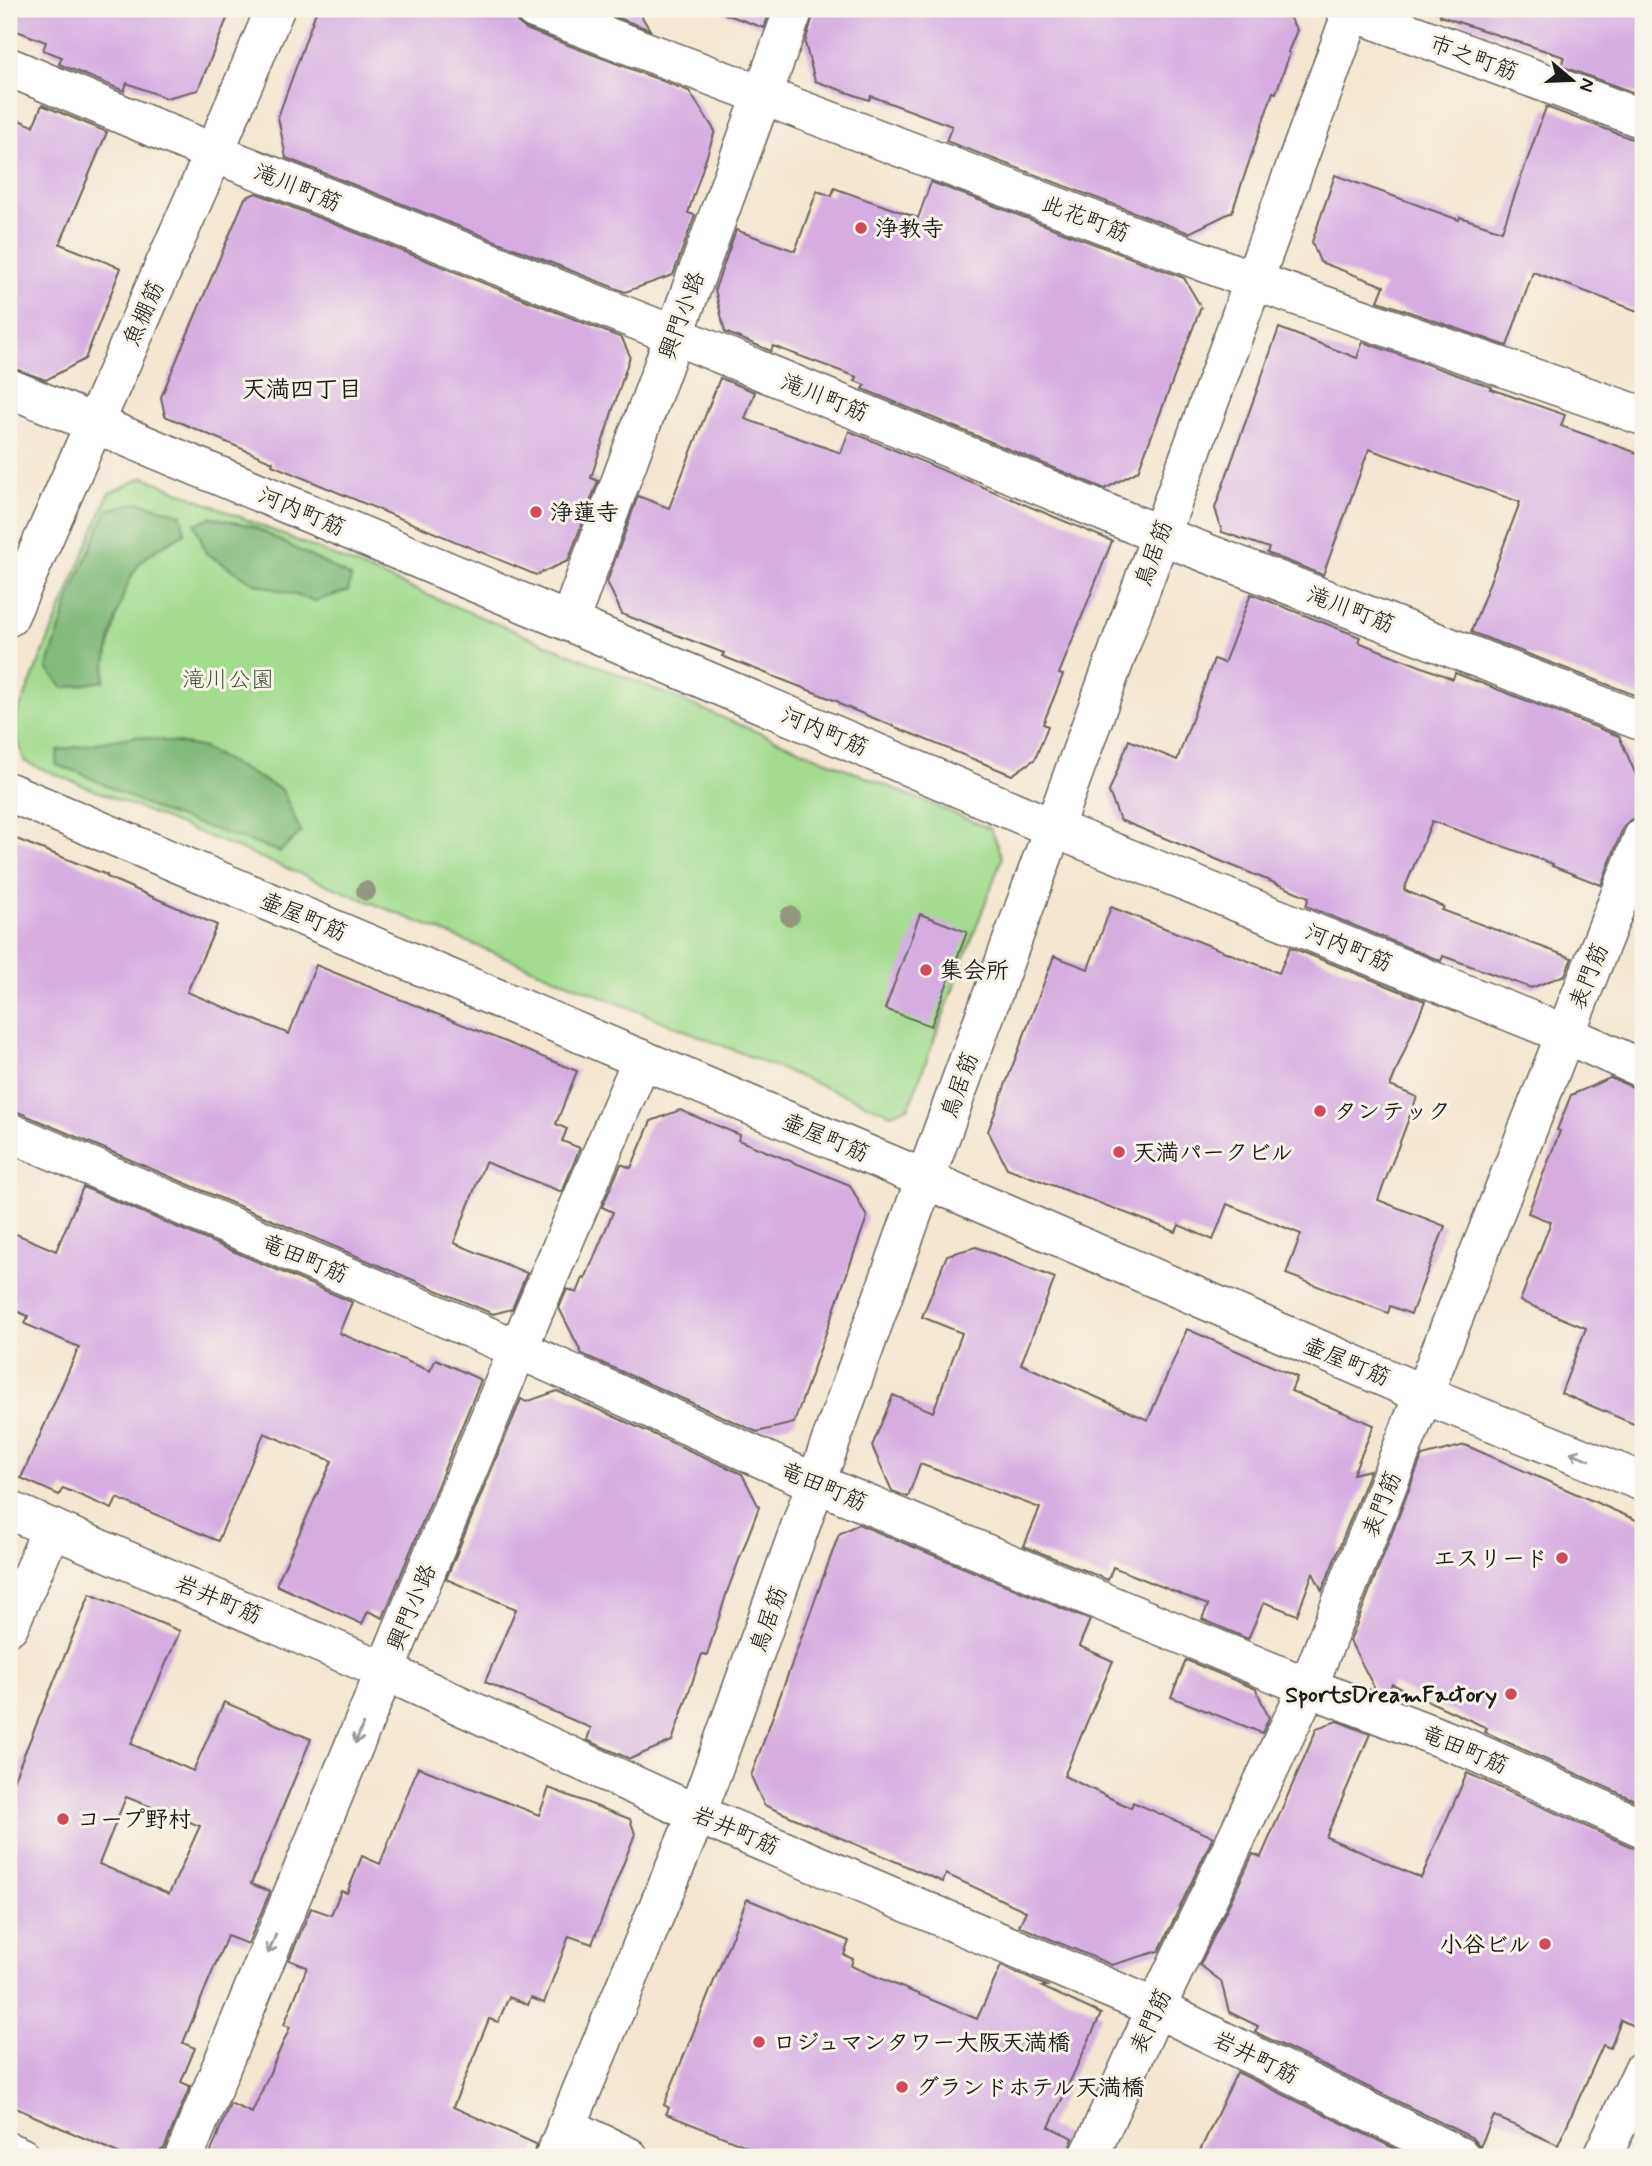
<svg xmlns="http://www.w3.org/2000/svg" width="1652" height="2166" viewBox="0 0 1652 2166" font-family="Mynerve,'Klee One',sans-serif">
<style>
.green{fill:#a3dc8f;stroke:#607c56;stroke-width:2}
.forest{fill:#82bc7a;stroke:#4f6c4b;stroke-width:2}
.building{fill:#d5ade1;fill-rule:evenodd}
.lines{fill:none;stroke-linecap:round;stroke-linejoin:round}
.minor-casing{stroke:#68635b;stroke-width:41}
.minor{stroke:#fff;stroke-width:38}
.tree{fill:#939780}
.oneway{stroke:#999}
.poi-dot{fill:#d1495b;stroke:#f7f3e8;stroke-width:2.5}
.labels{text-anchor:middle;stroke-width:6;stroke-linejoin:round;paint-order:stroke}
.street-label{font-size:23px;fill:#1c1c1c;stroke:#f7f3e8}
.poi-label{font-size:23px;font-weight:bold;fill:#1c1c1c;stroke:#f7f3e8;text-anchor:start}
.park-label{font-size:23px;fill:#44563e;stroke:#f7f3e8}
.neighbourhood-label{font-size:24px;font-weight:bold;fill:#1c1c1c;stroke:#f7f3e8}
</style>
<rect width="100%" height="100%" fill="#f7f3e8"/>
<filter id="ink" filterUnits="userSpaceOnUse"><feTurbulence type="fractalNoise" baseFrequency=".0143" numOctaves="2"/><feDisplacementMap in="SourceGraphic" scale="14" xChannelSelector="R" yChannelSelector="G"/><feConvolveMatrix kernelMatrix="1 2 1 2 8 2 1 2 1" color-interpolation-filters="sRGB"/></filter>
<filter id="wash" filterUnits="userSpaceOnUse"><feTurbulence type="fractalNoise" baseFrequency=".00686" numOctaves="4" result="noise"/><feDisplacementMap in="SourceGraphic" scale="28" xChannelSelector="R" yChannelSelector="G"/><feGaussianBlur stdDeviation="1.57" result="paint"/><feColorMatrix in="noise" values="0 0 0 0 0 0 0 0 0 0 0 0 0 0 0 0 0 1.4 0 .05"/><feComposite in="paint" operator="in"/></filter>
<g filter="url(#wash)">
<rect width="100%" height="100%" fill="#f4e6d1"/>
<polygon class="green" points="144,477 991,829 1002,858 909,1107 891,1114 25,762 13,725 109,493"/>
<g class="forest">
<path d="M139,502L181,514L185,533C172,541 155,549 144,559C122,579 106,652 104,681L63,688L47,668L72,592L107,510Z"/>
<polygon points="211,517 252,526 351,577 348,591 315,601 254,583 206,553 195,524"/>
<polygon points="136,736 201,747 282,790 301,832 280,852 159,811 78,772 56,765 58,750"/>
</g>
<g id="blocks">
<g class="building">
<polygon points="9,9 231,9 198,90 166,98 127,83 124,91 59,64 62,57 43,50 46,42 9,28"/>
<polygon points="317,9 513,9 517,22 526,29 689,91 715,131 688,213 695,215 673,275 625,292 286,158 278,117"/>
<polygon points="595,9 637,9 650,30"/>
<polygon points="725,9 771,9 764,28 725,14"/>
<polygon points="815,9 1284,9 1297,30 1288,52 1290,53 1276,93 1273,92 1232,212 1189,233 946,141 952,126 871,96 869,100 815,81 805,43"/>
<polygon points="1441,9 1643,9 1643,96 1561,66 1564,57 1440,16"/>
<polygon points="42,105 107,132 60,244 121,268 85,359 46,380 9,367 9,116 33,126"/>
<polygon points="1546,107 1635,140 1643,140 1643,313 1533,272 1507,346 1378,301 1384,286 1320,262 1312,242 1335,175 1459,220 1460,217 1502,231"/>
<polygon points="931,182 1184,278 1201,307 1138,471 1105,489 863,389 865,385 855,381 857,377 773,346 771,351 725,332 715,289 736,230 795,251 817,191 832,196 834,188 918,218"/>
<polygon points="256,193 622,338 630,356 591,478 598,481 568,561 536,575 272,465 273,462 165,416 161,397 245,198"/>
<polygon points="1279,328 1357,358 1363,342 1492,387 1491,389 1565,415 1561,426 1643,455 1643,696 1640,697 1471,632 1520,502 1369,449 1323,575 1267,553 1269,548 1222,532 1215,508"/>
<polygon points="720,378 755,392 745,419 841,453 849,431 1112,541 1059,674 1063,675 1043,724 1048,726 1035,759 1012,775 839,704 839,702 722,656 724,653 622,614 607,582 638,496 669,508"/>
<polygon points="1251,594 1360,637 1358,642 1453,679 1455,673 1619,736 1643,791 1643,816 1630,820 1623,828 1601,885 1552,866 1553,864 1432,821 1404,890 1444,907 1442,910 1572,958 1565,975 1531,988 1443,956 1441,961 1306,906 1309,897 1120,820 1109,792 1129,740 1177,760 1214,659 1224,663"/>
<polygon points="9,836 107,875 107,877 217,925 187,992 289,1034 316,965 577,1071 556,1124 567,1129 562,1141 580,1148 562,1192 485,1162 454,1243 527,1273 512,1309 493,1314 18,1112 9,1111"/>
<polygon points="1111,907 1279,973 1290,947 1425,1001 1390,1086 1417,1097 1378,1200 1445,1226 1411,1314 1390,1306 1388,1313 1286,1274 1301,1234 1227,1204 1213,1240 1179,1225 1176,1232 1007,1168 988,1131 1054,956 1088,969"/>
<polygon points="920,914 967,932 931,1026 885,1009"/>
<polygon points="1610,1078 1643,1091 1643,1428 1561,1393 1586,1328 1520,1301 1551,1222 1528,1213 1560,1131 1557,1130 1571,1095"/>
<polygon points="680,1110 740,1135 738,1140 850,1185 867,1217 794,1423 757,1432 582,1354 559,1308 567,1289 577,1293 583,1278 585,1279 613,1212 602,1207 621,1164 631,1168 651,1121"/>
<polygon points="83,1187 352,1302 339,1333 430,1371 436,1359 481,1380 383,1618 368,1611 362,1624 276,1585 332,1461 264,1433 218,1541 117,1498 112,1509 63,1488 59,1495 21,1478 79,1347 25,1324 28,1316 9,1308 9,1231 56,1251"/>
<polygon points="976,1247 1055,1278 1021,1364 1148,1420 1187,1329 1297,1377 1291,1391 1374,1425 1353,1474 1370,1470 1322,1591 1313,1573 1297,1615 1264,1602 1248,1639 1202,1619 1208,1605 1113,1567 1108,1580 1024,1546 1040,1508 920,1464 908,1497 892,1491 872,1446 893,1395 933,1412 962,1333 922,1317 947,1255"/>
<polygon points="557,1391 742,1474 759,1507 727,1592 707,1655 702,1654 672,1741 630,1759 587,1740 591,1728 485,1682 516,1609 446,1579 521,1399 526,1402"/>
<polygon points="1465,1445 1643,1523 1643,1804 1485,1732 1487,1728 1392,1684 1387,1694 1375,1689 1350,1641 1422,1456"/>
<polygon points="858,1524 1090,1620 1079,1646 1113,1661 1064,1776 1131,1808 1133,1802 1213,1837 1159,1951 1112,1965 1019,1926 1026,1911 946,1874 943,1882 764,1805 751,1776 839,1534"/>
<path d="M90,1594L180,1631L131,1744L193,1771L224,1702L311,1739L251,1884L270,1892L248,1944L227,1936L183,2043L195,2048L181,2082L190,2086L164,2149L143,2157H127L9,2105V1791ZM126,1797L200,1826L169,1894L99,1864Z"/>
<polygon points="1186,1660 1256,1689 1269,1718 1262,1733 1171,1697"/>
<polygon points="1337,1721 1370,1734 1326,1837 1421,1878 1467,1773 1634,1848 1643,1850 1643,2031 1621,2020 1610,2048 1603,2045 1558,2145 1494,2116 1480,2147 1471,2137 1255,2032 1258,2026 1229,2012 1221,1981 1200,1965 1253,1854 1261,1857 1317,1728"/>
<polygon points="418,1767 539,1815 549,1788 630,1819 635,1834 592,1944 569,1936 544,2003 531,1998 528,2005 509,1997 498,2022 489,2019 453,2107 536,2144 533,2157 209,2157 230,2103 252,2113 290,2027 284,2025 307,1967 289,1960 311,1908 331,1915 341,1891 347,1893 362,1856 380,1864"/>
<polygon points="747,1899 849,1941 844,1955 853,1959 851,1966 977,2019 1001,1966 1047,1986 1042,1987 1101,2014 1049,2127 1073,2138 1067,2157 774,2157 666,2114 669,2108 664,2105"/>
<polygon points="1237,2072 1412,2157 1197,2157"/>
</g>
</g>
</g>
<g filter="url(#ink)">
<use href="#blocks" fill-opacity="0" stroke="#68635b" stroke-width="2"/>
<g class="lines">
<defs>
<g id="minor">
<polyline points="534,9 1254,281 1643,416"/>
<polyline points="1345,9 1643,119"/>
<polyline points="9,67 214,153 674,335 1160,535 1643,722"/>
<polyline points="9,388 569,622 1053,828 1565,1034 1643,1069"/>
<polyline points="9,617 214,153 275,9"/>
<polyline points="569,622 794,9"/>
<polyline points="9,792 925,1179 1425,1395 1643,1482"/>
<polyline points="9,1132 518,1349 816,1483 1308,1687 1464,1747 1643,1828"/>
<polyline points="9,1510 385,1671 697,1814 1156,2008 1461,2157"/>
<polyline points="9,1626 52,1528"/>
<polyline points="566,2126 629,2157"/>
<polyline points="9,2152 21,2157"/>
<polyline points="184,2157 518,1349 642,1059"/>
<polyline points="554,2157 697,1814 925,1179 1353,9"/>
<polyline points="1089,2157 1156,2008 1308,1687 1643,837"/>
<polyline points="1602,2157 1643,2070"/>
</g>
</defs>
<use href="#minor" class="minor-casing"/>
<use href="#minor" class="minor"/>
</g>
<g class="tree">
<circle cx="366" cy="891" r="10"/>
<circle cx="790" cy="916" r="10"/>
</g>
<defs><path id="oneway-shaft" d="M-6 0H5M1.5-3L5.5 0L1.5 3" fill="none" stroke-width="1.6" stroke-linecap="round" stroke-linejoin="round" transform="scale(1.75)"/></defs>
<g class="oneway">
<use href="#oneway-shaft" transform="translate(1580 1456) rotate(-158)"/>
<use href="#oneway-shaft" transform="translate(359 1734) rotate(112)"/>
<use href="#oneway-shaft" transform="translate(272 1944) rotate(112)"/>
</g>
</g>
<g class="poi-dot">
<circle cx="861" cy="228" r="7"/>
<circle cx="536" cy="512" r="7"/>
<circle cx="926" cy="970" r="7"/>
<circle cx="1320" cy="1111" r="7"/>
<circle cx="1119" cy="1152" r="7"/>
<circle cx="1562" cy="1558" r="7"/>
<circle cx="1511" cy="1694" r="7"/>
<circle cx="63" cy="1819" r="7"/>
<circle cx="1545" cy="1944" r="7"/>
<circle cx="759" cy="2042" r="7"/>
<circle cx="902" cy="2087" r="7"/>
</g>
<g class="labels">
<g class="street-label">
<text transform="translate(1474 57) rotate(20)" y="8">市之町筋</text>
<text transform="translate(298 187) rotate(22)" y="8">滝川町筋</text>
<text transform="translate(1086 218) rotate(21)" y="8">此花町筋</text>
<text transform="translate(143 313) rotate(-66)" y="8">魚棚筋</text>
<text transform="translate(681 315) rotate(-70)" y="8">興門小路</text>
<text transform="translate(825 397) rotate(22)" y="8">滝川町筋</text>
<text transform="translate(302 511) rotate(23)" y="8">河内町筋</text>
<text transform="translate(1153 553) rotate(-70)" y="8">鳥居筋</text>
<text transform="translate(1351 609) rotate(21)" y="8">滝川町筋</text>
<text transform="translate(825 731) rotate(23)" y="8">河内町筋</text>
<text transform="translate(304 916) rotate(23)" y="8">壷屋町筋</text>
<text transform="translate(1349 947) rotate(22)" y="8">河内町筋</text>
<text transform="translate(1588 976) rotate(-68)" y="8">表門筋</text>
<text transform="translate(959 1085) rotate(-70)" y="8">鳥居筋</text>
<text transform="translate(826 1137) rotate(23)" y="8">壷屋町筋</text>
<text transform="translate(305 1258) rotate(23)" y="8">竜田町筋</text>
<text transform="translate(1347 1361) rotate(23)" y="8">壷屋町筋</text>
<text transform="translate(824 1486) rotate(23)" y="8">竜田町筋</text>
<text transform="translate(1381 1504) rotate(-68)" y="8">表門筋</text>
<text transform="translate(219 1599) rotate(23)" y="8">岩井町筋</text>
<text transform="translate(411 1607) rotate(-67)" y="8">興門小路</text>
<text transform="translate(768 1619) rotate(-70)" y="8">鳥居筋</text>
<text transform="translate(1465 1749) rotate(23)" y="8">竜田町筋</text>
<text transform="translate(736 1830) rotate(23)" y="8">岩井町筋</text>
<text transform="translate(1150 2021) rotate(-65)" y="8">表門筋</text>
<text transform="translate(1256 2057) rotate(26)" y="8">岩井町筋</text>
</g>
<g class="poi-label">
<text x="875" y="236">浄教寺</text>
<text x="550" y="520">浄蓮寺</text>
<text x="940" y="978">集会所</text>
<text x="1334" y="1119">タンテック</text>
<text x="1133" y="1160">天満パークビル</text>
<text x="1548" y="1566" text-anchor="end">エスリード</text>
<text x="1497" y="1702" text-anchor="end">SportsDreamFactory</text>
<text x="77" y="1827">コープ野村</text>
<text x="1531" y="1952" text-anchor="end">小谷ビル</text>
<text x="773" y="2050">ロジュマンタワー大阪天満橋</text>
<text x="916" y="2095">グランドホテル天満橋</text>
</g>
<g class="park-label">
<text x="228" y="687">滝川公園</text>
</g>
<g class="neighbourhood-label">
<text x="302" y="397">天満四丁目</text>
</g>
</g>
<rect width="1652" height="2166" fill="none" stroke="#f7f3e8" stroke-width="35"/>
<g transform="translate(1572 80) rotate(109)" stroke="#f7f3e8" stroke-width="5" paint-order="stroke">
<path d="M0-5L12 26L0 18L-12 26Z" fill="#1c1c1c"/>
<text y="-10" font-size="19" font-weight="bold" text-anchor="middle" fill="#1c1c1c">N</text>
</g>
</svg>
